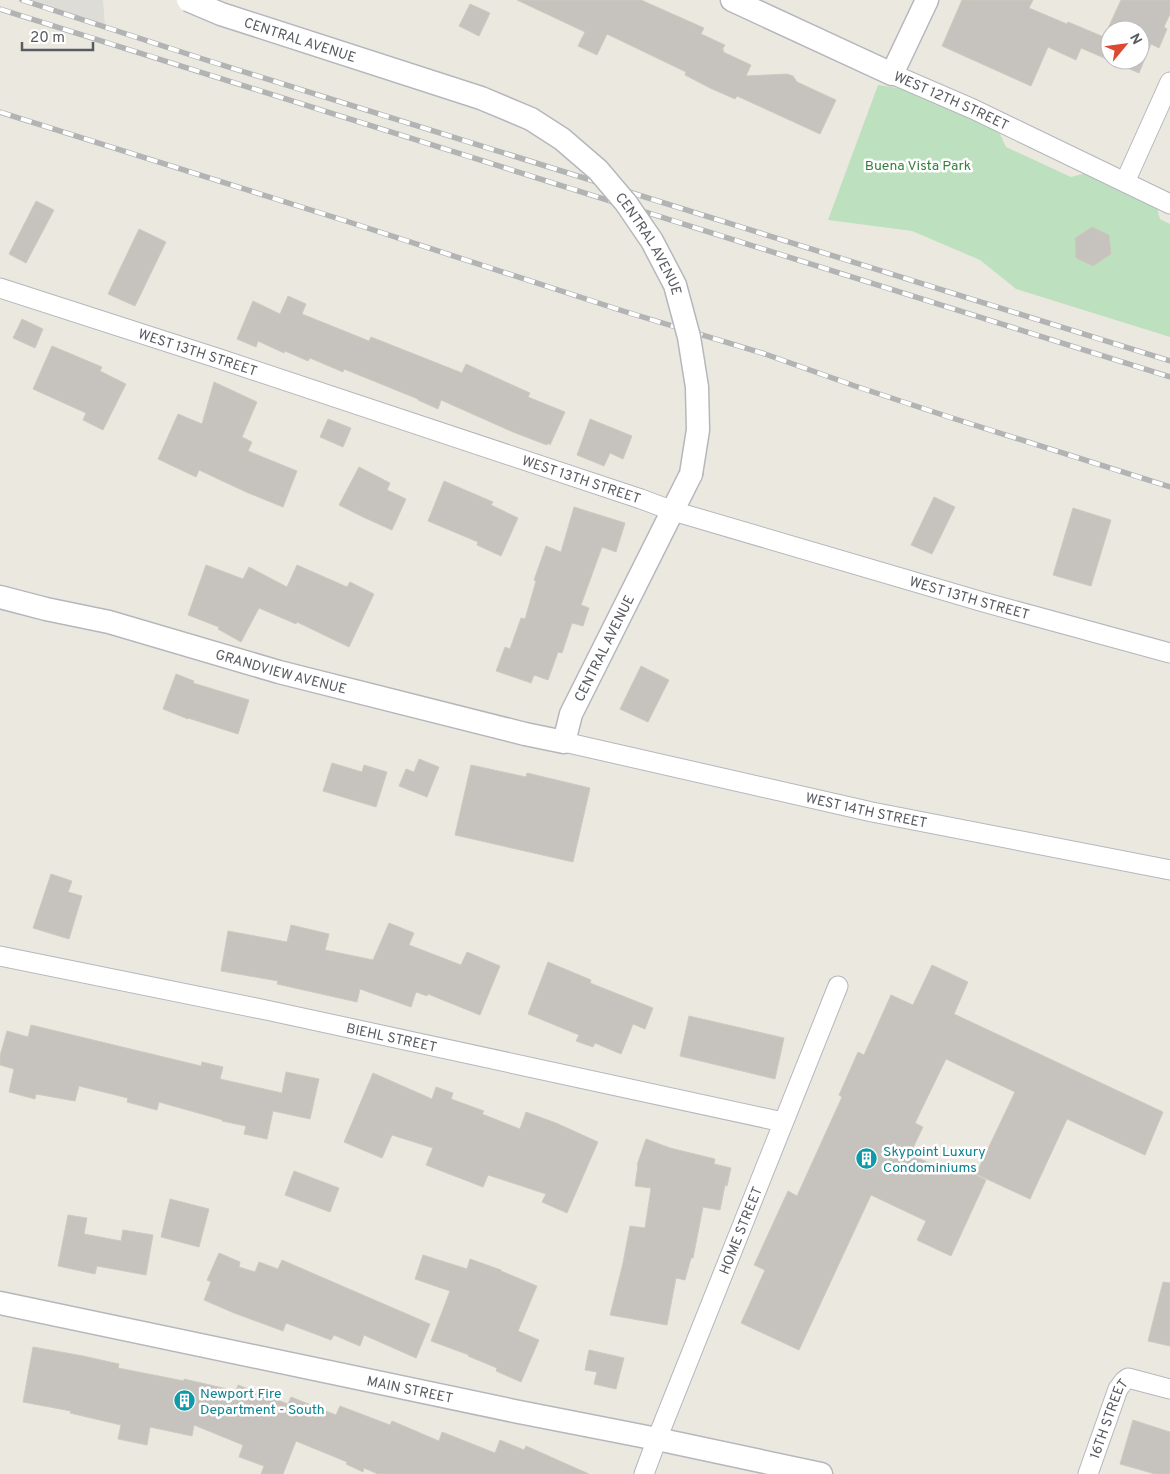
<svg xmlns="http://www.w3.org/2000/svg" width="1170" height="1474" viewBox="0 0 1170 1474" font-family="Overpass,sans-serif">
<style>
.industrial{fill:#dedcd7}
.green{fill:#bde1be}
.building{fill:#c6c2bd;stroke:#cfcabe;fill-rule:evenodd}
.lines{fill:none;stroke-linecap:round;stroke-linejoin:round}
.minor-casing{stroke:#b5b7bc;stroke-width:21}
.tertiary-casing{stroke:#b5b7bc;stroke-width:25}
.minor{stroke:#fff;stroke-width:19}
.tertiary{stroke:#fff;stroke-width:22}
.rail-casing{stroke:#b2b3b3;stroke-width:5.5}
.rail{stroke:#fff;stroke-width:4;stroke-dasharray:11;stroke-linecap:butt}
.tertiary-bridge-casing{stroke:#b5b7bc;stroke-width:25;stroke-linecap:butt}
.tertiary-bridge{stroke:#fff;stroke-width:22}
.labels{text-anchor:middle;stroke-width:5;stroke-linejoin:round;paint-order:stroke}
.street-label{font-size:14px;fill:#585b60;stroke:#fff}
.park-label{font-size:14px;fill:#387f3f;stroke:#fff}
.culture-label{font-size:14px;fill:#0d838f;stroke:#fff;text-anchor:start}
</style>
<rect width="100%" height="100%" fill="#ebe9df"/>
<polygon class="industrial" points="22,0 103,0 105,26"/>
<polygon class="green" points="878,85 914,90 999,132 1006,147 1071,177 1086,173 1157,208 1160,219 1170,224 1170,337 1016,289 980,260 912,231 828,220"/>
<g class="building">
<polygon points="517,0 641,0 704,28 701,34 725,45 722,50 724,50 723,52 751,65 746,76 787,74 793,76 797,82 836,100 820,134 737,96 735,99 710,88 685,75 686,72 607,34 597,55 578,46 585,32"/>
<path d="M962,0H1033L1029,8L1067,24L1068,22L1104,37L1121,0H1170V14L1164,27L1167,29L1159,48L1151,44L1139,73L1081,48L1076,60L1048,47L1031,86L942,46ZM1110,30H1140V60H1110Z"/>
<polygon points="470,4 490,13 479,36 459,26"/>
<polygon points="36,201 54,210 26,263 9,254"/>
<polygon points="1092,227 1109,235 1111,254 1093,266 1076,258 1075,238"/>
<polygon points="139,229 166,242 135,306 108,294"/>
<polygon points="288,296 306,304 302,314 369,341 371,337 462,373 466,364 530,393 528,397 565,412 550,445 548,443 547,445 513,432 441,400 438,409 418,400 418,399 344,369 343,372 310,358 308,361 285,351 284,353 258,341 256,347 237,339 253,301 280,314"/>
<polygon points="22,319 43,329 35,348 13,338"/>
<polygon points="52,346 102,367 100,371 126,384 103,430 83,420 86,413 33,389"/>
<polygon points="214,382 257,402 242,437 252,442 248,451 297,471 283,507 246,492 199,470 196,477 158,459 178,414 202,424"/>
<polygon points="328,419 351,428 343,447 320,437"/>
<polygon points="590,419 632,436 623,459 610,453 604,466 577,455"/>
<polygon points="359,467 390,483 387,490 406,499 392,530 363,517 339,505"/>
<polygon points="444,481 493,502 491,505 518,518 501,556 477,545 478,542 428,521"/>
<polygon points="934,497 955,507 932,554 911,545"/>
<polygon points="574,507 625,523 616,552 602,547 581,605 589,608 583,626 572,623 562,653 558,652 548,680 534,675 531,683 496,671 505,647 510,649 521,618 525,619 536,581 534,580 546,546 561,552"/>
<polygon points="1073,508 1111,520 1091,586 1053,575"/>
<polygon points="206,565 243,579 249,567 287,587 297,565 347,587 350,582 374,594 349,647 297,622 296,624 259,608 241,642 218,629 219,627 188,615"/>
<polygon points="641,666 669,680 648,722 620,709"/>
<polygon points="176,674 194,681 193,683 249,700 238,734 188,718 188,719 163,709"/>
<polygon points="419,759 439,767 427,797 399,786 406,769 414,772"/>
<polygon points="332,763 362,772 364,765 387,772 376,807 323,791"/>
<polygon points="471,765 526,777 527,773 590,788 573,862 455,835"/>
<polygon points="51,874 72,881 68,892 82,896 69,939 33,928"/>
<polygon points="389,923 414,933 409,945 461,965 467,952 500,966 480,1015 428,994 427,996 416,992 411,1007 360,989 357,1002 277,984 278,981 221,971 228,931 287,942 291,925 329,934 325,950 373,960"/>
<polygon points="548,962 591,980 590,983 653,1008 645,1029 633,1024 621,1054 595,1043 593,1047 576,1041 579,1035 528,1014"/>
<polygon points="932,965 968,982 954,1014 1163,1112 1145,1155 1067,1119 1030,1199 976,1174 1015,1092 946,1059 915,1123 923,1127 910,1154 946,1171 950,1162 986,1180 951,1256 917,1240 926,1221 871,1195 799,1350 741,1323 765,1270 754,1265 788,1191 797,1196 842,1097 839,1095 858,1052 864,1055 891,995 913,1005"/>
<polygon points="689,1016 784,1038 775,1079 680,1056"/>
<polygon points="31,1025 201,1066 202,1062 223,1067 220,1079 282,1093 286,1072 319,1079 310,1119 273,1111 267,1139 244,1134 246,1126 222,1121 223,1120 159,1102 157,1110 127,1102 128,1098 79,1086 75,1101 36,1094 35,1099 9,1092 14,1069 0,1065 0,1056 7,1031 28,1037"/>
<polygon points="373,1073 432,1099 436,1087 453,1093 451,1099 484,1111 482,1114 520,1129 526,1112 556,1123 598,1142 567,1213 542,1202 546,1194 488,1175 483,1187 426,1165 433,1148 392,1135 382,1158 344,1142"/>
<polygon points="646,1139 670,1148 715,1159 714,1164 731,1168 727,1186 725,1185 720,1210 703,1207 693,1258 691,1258 685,1280 676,1278 667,1325 610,1315 623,1263 630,1226 645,1228 651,1188 635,1186 638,1165 637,1165"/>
<polygon points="294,1171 339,1188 330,1212 285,1195"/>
<polygon points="170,1199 209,1209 199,1247 161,1237"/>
<polygon points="68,1215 87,1218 84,1234 121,1241 123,1230 153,1235 146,1275 97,1266 95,1274 58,1266"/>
<polygon points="219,1253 240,1262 239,1267 255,1272 259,1262 278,1269 282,1260 430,1324 416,1358 364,1335 360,1346 334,1335 331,1340 286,1323 283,1331 234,1313 204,1300 211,1282 207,1280"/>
<polygon points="423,1255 467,1269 470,1259 501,1270 501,1271 537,1286 518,1331 539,1340 521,1382 496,1371 497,1368 468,1356 469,1355 431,1341 450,1291 415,1279"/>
<polygon points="1163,1282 1170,1283 1170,1346 1148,1341"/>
<polygon points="33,1347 83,1356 119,1364 118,1368 184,1381 184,1379 236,1391 238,1385 288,1404 291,1397 336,1415 340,1406 390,1425 392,1421 439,1441 442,1432 495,1453 500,1440 524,1450 526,1446 589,1474 378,1474 364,1468 363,1472 346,1464 347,1462 296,1441 283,1474 261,1474 264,1466 239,1457 243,1445 194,1425 192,1436 150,1427 147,1445 118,1439 121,1425 70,1413 71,1411 23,1402"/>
<polygon points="589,1350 624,1358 616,1389 594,1384 597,1372 585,1370"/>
<polygon points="1133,1420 1170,1432 1170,1474 1155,1474 1120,1464"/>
</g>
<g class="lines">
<defs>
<g id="minor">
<path id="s1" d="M892,74L973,109L1170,204"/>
<polyline points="1125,182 1170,82"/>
<path id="s2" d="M0,288L217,358L641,499L673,511L983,602L1170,653"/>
<path id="s3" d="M564,742L872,812L1170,870"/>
<path id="s4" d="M0,956L266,1010L783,1122"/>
<path id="s5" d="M644,1474L657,1439L838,986"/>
<path id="s6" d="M1088,1474L1118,1389L1124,1381L1128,1378L1170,1389"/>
</g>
<g id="tertiary">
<polyline points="732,0 892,74 927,0"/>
<path id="s7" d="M0,597L46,609L109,622L279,672L525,734L564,742L571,714L691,474"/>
<path id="s8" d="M0,1303L519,1412L657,1439L821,1474"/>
</g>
</defs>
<use href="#minor" class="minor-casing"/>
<use href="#tertiary" class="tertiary-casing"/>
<use href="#minor" class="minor"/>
<use href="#tertiary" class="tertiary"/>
<defs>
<g id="rail">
<polyline points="22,0 203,59 1170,361"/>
<polyline points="0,9 1170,377"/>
<polyline points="0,112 349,222 623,311 765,354 855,386 949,417 1170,487"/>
</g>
</defs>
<use href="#rail" class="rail-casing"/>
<use href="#rail" class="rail"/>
<defs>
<g id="tertiary-bridge">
<path id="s9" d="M188,0L221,14L481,98L531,119L562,139L598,170L626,203L652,241L675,285L689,337L697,387L698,430L691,474"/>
</g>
</defs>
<use href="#tertiary-bridge" class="tertiary-bridge-casing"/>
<use href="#tertiary-bridge" class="tertiary-bridge"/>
</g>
<defs>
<symbol id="building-disc" viewBox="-11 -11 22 22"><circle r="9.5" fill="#0f9aa8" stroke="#fff"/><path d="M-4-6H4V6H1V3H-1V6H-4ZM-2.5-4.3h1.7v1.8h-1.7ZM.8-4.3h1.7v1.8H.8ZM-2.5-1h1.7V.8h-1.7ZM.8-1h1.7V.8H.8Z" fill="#fff"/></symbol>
</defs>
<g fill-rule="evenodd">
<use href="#building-disc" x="854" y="1146" width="25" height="25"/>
<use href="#building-disc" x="172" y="1388" width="25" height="25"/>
</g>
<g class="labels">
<g class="street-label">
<text dy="5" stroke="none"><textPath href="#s9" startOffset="119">CENTRAL AVENUE</textPath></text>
<text dy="5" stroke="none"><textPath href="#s1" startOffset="65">WEST 12TH STREET</textPath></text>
<text dy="5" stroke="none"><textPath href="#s9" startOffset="538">CENTRAL AVENUE</textPath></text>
<text dy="5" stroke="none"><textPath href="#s2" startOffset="208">WEST 13TH STREET</textPath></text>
<text dy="5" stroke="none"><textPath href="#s2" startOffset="612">WEST 13TH STREET</textPath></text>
<text dy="5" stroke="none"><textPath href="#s2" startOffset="1018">WEST 13TH STREET</textPath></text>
<text dy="5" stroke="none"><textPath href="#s7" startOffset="685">CENTRAL AVENUE</textPath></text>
<text dy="5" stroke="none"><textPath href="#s7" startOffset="291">GRANDVIEW AVENUE</textPath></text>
<text dy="5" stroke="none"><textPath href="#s3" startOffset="310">WEST 14TH STREET</textPath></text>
<text dy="5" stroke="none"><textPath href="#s4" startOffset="400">BIEHL STREET</textPath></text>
<text dy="5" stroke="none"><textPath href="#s5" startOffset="262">HOME STREET</textPath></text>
<text dy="5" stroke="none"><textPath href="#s8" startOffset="419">MAIN STREET</textPath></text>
<text dy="5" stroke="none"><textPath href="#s6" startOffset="59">16TH STREET</textPath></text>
</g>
<g class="park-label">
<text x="918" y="170">Buena Vista Park</text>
</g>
<g class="culture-label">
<text x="883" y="1156">Skypoint Luxury<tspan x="883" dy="16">Condominiums</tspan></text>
<text x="200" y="1398">Newport Fire<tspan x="200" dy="16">Department - South</tspan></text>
</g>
</g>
<g transform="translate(1125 45) rotate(61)"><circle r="24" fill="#ffffff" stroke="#bcbdbf"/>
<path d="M0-4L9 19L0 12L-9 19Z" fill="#dd4833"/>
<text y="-8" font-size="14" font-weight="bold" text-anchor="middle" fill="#585b60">N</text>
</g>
<path d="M22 42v8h71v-8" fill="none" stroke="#585b60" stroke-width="2.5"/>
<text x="30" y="42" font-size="15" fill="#585b60" stroke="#ffffff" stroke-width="4" paint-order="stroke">20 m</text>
</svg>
